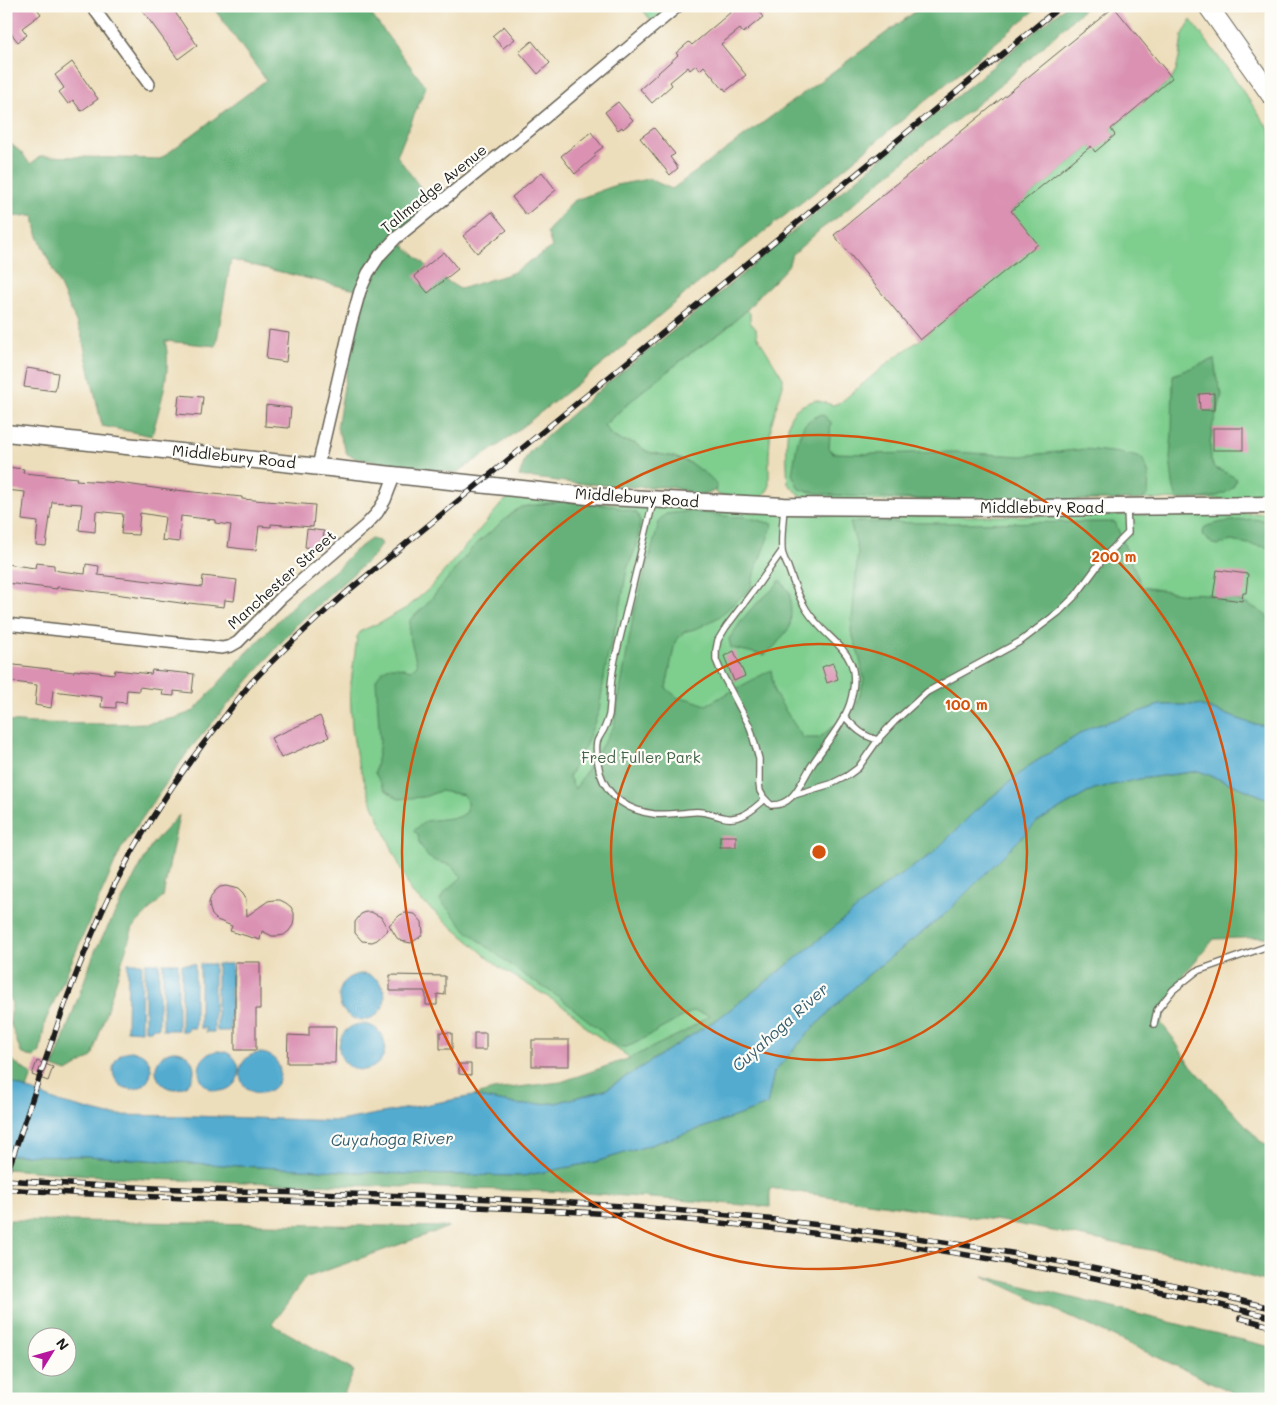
<svg xmlns="http://www.w3.org/2000/svg" width="1277" height="1405" viewBox="0 0 1277 1405" font-family="Mali,sans-serif">
<style>
.green{fill:#7ece8e;stroke:#4d7555}
.forest{fill:#66b179;stroke:#41664a;fill-rule:evenodd}
.water{fill:#53acd0;stroke:#386476}
.building{fill:#da91b2}
.lines{fill:none;stroke-linecap:round;stroke-linejoin:round}
.lane-casing{stroke:#656054;stroke-width:8}
.street-casing{stroke:#656054;stroke-width:14}
.secondary-casing{stroke:#656054;stroke-width:19}
.primary-casing{stroke:#656054;stroke-width:21}
.lane{stroke:#fff;stroke-width:5.5}
.street{stroke:#fff;stroke-width:11}
.secondary{stroke:#fff;stroke-width:16}
.primary{stroke:#fff;stroke-width:19}
.rail-casing{stroke:#1c1c1c;stroke-width:5.5}
.rail{stroke:#fdfcf7;stroke-width:4;stroke-dasharray:11;stroke-linecap:butt}
.ring{fill:none;stroke:#d4530e;stroke-width:2.5}
.labels{text-anchor:middle;stroke-width:4.5;stroke-linejoin:round;paint-order:stroke}
.street-label{font-size:15px;fill:#1c1c1c;stroke:#fdfcf7}
.park-label{font-size:15px;fill:#43634a;stroke:#fdfcf7}
.water-label{font-size:16px;font-style:italic;fill:#355d6d;stroke:#fdfcf7}
.centre{fill:#d4530e;stroke:#fdfcf7;stroke-width:2.5}
.ring-label{font-size:15px;text-anchor:middle;font-weight:bold;fill:#d4530e;stroke:#fdfcf7;stroke-width:4.5;stroke-linejoin:round;paint-order:stroke}
</style>
<rect width="100%" height="100%" fill="#fdfcf7"/>
<filter id="ink" filterUnits="userSpaceOnUse"><feTurbulence type="fractalNoise" baseFrequency=".02" numOctaves="2"/><feDisplacementMap in="SourceGraphic" scale="10" xChannelSelector="R" yChannelSelector="G"/><feConvolveMatrix kernelMatrix="1 2 1 2 8 2 1 2 1" color-interpolation-filters="sRGB"/></filter>
<filter id="wash" filterUnits="userSpaceOnUse"><feTurbulence type="fractalNoise" baseFrequency=".0096" numOctaves="4" result="noise"/><feDisplacementMap in="SourceGraphic" scale="20" xChannelSelector="R" yChannelSelector="G"/><feGaussianBlur stdDeviation="1.12" result="paint"/><feColorMatrix in="noise" values="0 0 0 0 0 0 0 0 0 0 0 0 0 0 0 0 0 1.4 0 .05"/><feComposite in="paint" operator="in"/></filter>
<g filter="url(#wash)">
<rect width="100%" height="100%" fill="#eddebb"/>
<g class="green">
<polygon points="640,6 670,6 652,22"/>
<path d="M1191,20L1231,74L1271,132V499L807,501L788,484C787,469 784,426 792,414C797,406 806,404 815,400L833,405L841,402L894,358L920,340L1037,244L1011,211L1091,146L1095,151L1115,135L1111,129L1172,79L1176,70L1179,58L1182,36Z"/>
<polygon points="747,310 750,313 750,322 756,329 757,336 783,378 783,385 771,425 769,455 769,488 763,496 758,499 718,495 715,491 717,484 690,463 674,457 648,452 634,443 619,440 610,434 604,425 641,392 691,353 723,331"/>
<path d="M512,496C608,503 704,511 801,514C958,518 1114,515 1271,513V727L1250,723L1199,705H1160L1089,728L1029,766L975,811L932,854L887,884L846,919L642,1066L589,1030L576,1016L566,1008L499,967L411,892L370,798L357,759L352,729L350,690L357,637L361,631L383,621L408,607L430,588L503,502Z"/>
</g>
<g class="forest">
<path d="M212,6H365L426,87L397,156L434,206L396,238L437,275L460,289L512,273L552,247L547,232L573,201L616,185L649,179L672,189L923,6H1040L825,184L686,293L610,358L499,445L456,473L358,459L347,454L337,428L360,291L231,260L216,346L165,341C173,370 159,407 152,436L102,426L81,333L37,234L34,215L6,217V140L22,153L30,164L41,156L160,159L266,80Z"/>
<path d="M1066,6H1087C1036,53 985,102 928,141L838,217L821,229L792,255L788,266L774,281L762,292L747,310L723,331L691,353L641,392L604,425L610,434L619,440L634,443L648,452L674,457L690,463L709,476L717,484L715,491L700,495L669,487H631L573,483L519,476L525,460L530,451L605,385L699,310L796,229Z"/>
<path d="M1214,359L1217,380L1222,394L1219,407L1213,424L1210,444L1211,460L1214,468L1225,472L1237,479C1235,482 1234,484 1233,487C1221,500 1193,499 1177,500L1173,484L1170,458L1172,434L1173,375Z"/>
<path d="M822,414L831,422L829,448L833,453L872,454L955,452L1021,456L1085,449L1120,453L1142,458L1149,474L1148,495L1141,500C1057,500 973,502 889,498C860,496 827,497 799,489L792,474L798,440L804,425L811,419Z"/>
<path d="M563,501L613,506L637,513L640,521L637,545L627,569L621,604L607,659L599,711L586,744L569,777L575,789L614,726L633,617L660,519L666,514L691,511L724,516L746,517L773,524L754,574L751,588L719,617L698,628L684,632L675,642L666,688L678,698L689,699L706,705L771,670L775,694L803,738H819L856,708L864,680L859,655L851,631L858,551L850,522L939,523L1115,522L1142,587L1186,594C1200,591 1238,599 1251,606C1258,609 1265,615 1271,619V727L1250,723L1199,705H1160L1089,728L1029,766L975,811L932,854L887,884L784,968L719,1018L605,1090L556,1103L521,1105L473,1096L493,1090L561,1082L630,1058L684,1032L710,1015L693,1011L634,1044L626,1047H618L611,1042L600,1030L559,997L521,973L468,932L440,900L444,893L462,877L451,865L435,861L428,857L419,843L418,834L413,831L426,821L459,817L467,812V802L464,795L440,791L424,797L398,799L384,789L375,773L380,741L376,680C385,663 395,666 411,670L417,665L409,633L410,620L427,604L474,546L515,511L521,507Z"/>
<path d="M1251,519L1271,521V548L1231,541L1219,545L1213,544L1202,535L1205,527C1219,521 1236,521 1251,519Z"/>
<polygon points="371,539 379,541 381,544 374,555 298,623 189,750 121,849 45,1022 40,1052 35,1057 28,1056 21,1053 10,1022 12,1003 6,995 6,721 33,723 110,724 149,723 175,718 194,711 232,668 300,598 337,569 353,552"/>
<path d="M780,580L790,593L791,614L790,627L775,646L764,655L731,648L729,639C736,629 743,618 751,609C761,599 772,592 780,580Z"/>
<polygon points="1199,771 1271,800 1271,937 1214,939 1186,972 1161,1023 1173,1038 1187,1061 1260,1141 1271,1147 1271,1283 1181,1256 1001,1221 770,1188 770,1207 572,1192 144,1179 6,1169 6,1155 86,1156 239,1166 404,1174 523,1176 595,1162 641,1148 711,1125 767,1105 774,1072 810,1031 863,979 943,916 1037,822 1094,789 1139,779"/>
<polygon points="179,815 163,897 133,927 92,1057 67,1072 53,1067 95,951 152,844"/>
<polygon points="6,1056 32,1075 27,1089 6,1081"/>
<path d="M10,1220L449,1227L305,1278L272,1324L354,1371L342,1399H6V1231ZM38,1338H68V1368H38Z"/>
<polygon points="983,1276 1271,1347 1271,1399 1247,1399"/>
</g>
<g class="water">
<polygon points="1160,705 1199,705 1250,723 1271,727 1271,800 1199,771 1139,779 1094,789 1037,822 943,916 863,979 810,1031 774,1072 767,1105 711,1125 641,1148 595,1162 523,1176 404,1174 239,1166 86,1156 6,1155 6,1081 62,1103 109,1115 193,1116 339,1121 473,1096 521,1105 556,1103 605,1090 719,1018 785,967 887,884 932,854 975,811 1029,766 1089,728"/>
<polygon points="128,963 142,963 141,1031 127,1030"/>
<polygon points="145,963 159,963 159,1028 152,1028 152,1030 145,1030"/>
<rect x="163" y="963" width="15" height="67"/>
<polygon points="182,964 195,964 195,1028 188,1028 188,1031 181,1031"/>
<polygon points="200,964 214,964 214,1032 206,1032 206,1028 200,1028"/>
<polygon points="217,964 232,964 230,1031 217,1031"/>
<circle cx="362" cy="997" r="23"/>
<circle cx="362" cy="1047" r="23"/>
<circle cx="175" cy="1070" r="19"/>
<circle cx="132" cy="1070" r="19"/>
<circle cx="219" cy="1071" r="20"/>
<circle cx="260" cy="1073" r="20"/>
</g>
<g id="blocks">
<g class="building">
<polygon points="6,6 35,6 41,14 22,28 27,35 18,42 6,27"/>
<polygon points="139,6 171,6 197,45 178,59"/>
<polygon points="738,6 764,6 759,12 763,17 743,33 740,29 721,44 746,75 726,91 724,88 723,89 704,66 700,70 696,65 690,70 688,67 670,82 672,85 652,103 640,89 678,55 676,53 689,42 692,45"/>
<polygon points="1114,7 1172,78 1111,129 1115,135 1095,152 1091,146 1011,211 1038,244 920,340 834,235"/>
<polygon points="504,26 515,39 503,48 492,36"/>
<polygon points="532,41 550,63 538,74 519,52"/>
<polygon points="72,62 98,99 81,111 73,100 68,104 59,92 64,88 55,75"/>
<polygon points="618,102 633,120 623,129 622,127 618,130 605,112"/>
<polygon points="654,128 675,154 670,157 678,168 670,175 640,138"/>
<polygon points="591,132 603,147 594,154 596,156 575,174 561,156"/>
<polygon points="542,172 556,190 526,215 512,197"/>
<polygon points="492,212 507,230 477,253 463,236"/>
<polygon points="444,252 458,269 428,293 414,276"/>
<polygon points="269,330 289,333 286,362 266,359"/>
<polygon points="27,368 58,373 55,391 24,387"/>
<polygon points="1214,393 1214,410 1200,410 1199,394"/>
<polygon points="179,395 203,397 201,416 177,414"/>
<polygon points="266,405 291,408 289,428 265,426"/>
<rect x="1213" y="428" width="30" height="22"/>
<polygon points="6,467 24,469 23,473 77,478 76,480 119,483 175,491 175,490 242,497 242,499 315,505 313,527 271,524 271,527 259,526 256,550 243,549 228,547 231,525 215,523 215,520 181,516 179,542 162,540 165,517 140,513 138,535 121,534 123,514 96,511 95,532 79,530 82,504 52,502 46,546 36,545 38,522 22,520 25,492 6,490"/>
<polygon points="307,529 324,531 322,549 305,547"/>
<polygon points="36,563 54,565 54,569 59,571 85,574 86,564 99,566 98,575 202,587 203,576 237,580 234,601 225,600 224,607 189,603 188,604 115,594 57,587 57,589 6,583 6,564 35,568"/>
<polygon points="1217,570 1248,574 1246,593 1243,593 1242,601 1213,597"/>
<polygon points="734,651 745,676 734,681 724,656"/>
<polygon points="833,663 838,679 827,683 822,667"/>
<polygon points="6,664 74,672 74,670 80,671 80,670 114,674 115,670 151,674 152,670 194,674 192,693 174,691 174,696 162,695 163,690 139,687 139,691 127,690 126,703 116,702 116,708 101,707 102,697 53,691 51,708 35,705 37,685 6,681"/>
<polygon points="320,716 329,737 281,758 271,738"/>
<rect x="720" y="836" width="16" height="11"/>
<polygon points="226,886 238,889 243,894 246,899 247,916 268,901 274,900 280,900 286,903 291,907 294,913 294,919 293,925 289,931 284,935 278,936 272,936 262,931 260,940 230,931 232,926 217,920 212,915 210,909 209,903 211,896 215,891 220,887"/>
<polygon points="366,912 371,912 381,917 388,930 377,940 372,942 362,941 355,933 355,922 361,914"/>
<polygon points="405,913 415,914 422,922 423,933 420,937 411,943 401,941 397,938 389,925 400,915"/>
<polygon points="235,962 260,962 260,1009 256,1009 256,1050 235,1050"/>
<polygon points="390,975 445,976 445,995 437,994 437,1005 426,1005 426,994 425,994 425,991 390,991"/>
<polygon points="309,1026 336,1026 335,1063 287,1063 288,1035 309,1036"/>
<polygon points="440,1032 452,1033 452,1049 440,1049"/>
<rect x="474" y="1033" width="12" height="17"/>
<rect x="532" y="1040" width="37" height="26"/>
<polygon points="37,1061 53,1067 48,1081 32,1075"/>
<polygon points="459,1064 471,1064 471,1075 459,1074"/>
</g>
</g>
</g>
<g filter="url(#ink)">
<use href="#blocks" fill-opacity="0" stroke="#656054" stroke-width="1"/>
<g class="lines">
<defs>
<g id="lane">
<path d="M653,502L616,654C614,662 613,669 612,677C610,689 611,702 609,715C608,719 606,725 604,729C602,733 598,738 597,742C595,751 598,764 600,773C608,798 629,811 654,814C667,815 680,813 693,812C704,811 711,814 722,817C740,822 753,810 765,799"/>
<path d="M782,551L760,582L726,627L718,640L716,650V660L722,674L750,727L759,759V784L760,791L764,798L771,805C793,806 800,784 810,768C822,748 843,725 850,703C866,649 829,646 806,609C798,596 793,582 788,567C786,562 782,555 782,550C781,536 783,521 784,508"/>
<path d="M844,716C854,727 863,737 879,740"/>
<polyline points="794,795 831,784 847,776 858,768 880,737 894,722 927,692 1021,641 1059,612 1076,595 1105,556 1128,533 1127,509"/>
<polyline points="1154,1024 1157,1010 1173,990 1197,971 1271,945"/>
</g>
<g id="street">
<polyline points="92,6 149,84"/>
<polyline points="318,466 351,323 360,291 368,273 380,255 396,238 530,130 678,6"/>
<polyline points="6,624 222,648 231,646 238,642 281,598 365,526 377,513 385,500 395,474"/>
</g>
<polyline id="secondary" points="6,433 588,496 784,506 1035,508 1271,505"/>
<polyline id="primary" points="1208,6 1271,95"/>
</defs>
<use href="#lane" class="lane-casing"/>
<use href="#street" class="street-casing"/>
<use href="#secondary" class="secondary-casing"/>
<use href="#primary" class="primary-casing"/>
<use href="#lane" class="lane"/>
<use href="#street" class="street"/>
<use href="#secondary" class="secondary"/>
<use href="#primary" class="primary"/>
<defs>
<g id="rail">
<path d="M6,1176C40,1079 69,979 114,886C144,826 181,770 223,719C232,707 241,695 251,683C281,651 314,621 347,592L1061,6"/>
<path d="M6,1180C189,1193 373,1192 556,1202C797,1215 1037,1249 1271,1308"/>
<path d="M6,1189C221,1204 437,1200 652,1217C861,1233 1067,1267 1271,1317"/>
<polyline points="1240,1318 1271,1326"/>
</g>
</defs>
<use href="#rail" class="rail-casing"/>
<use href="#rail" class="rail"/>
</g>
</g>
<g class="ring">
<circle cx="819" cy="852" r="208"/>
<circle cx="819" cy="852" r="417"/>
</g>
<g class="labels">
<g class="street-label">
<text transform="translate(434 189) rotate(-39)" y="5">Tallmadge Avenue</text>
<text transform="translate(234 457) rotate(6)" y="5">Middlebury Road</text>
<text transform="translate(637 498) rotate(4)" y="5">Middlebury Road</text>
<text x="1042" y="513">Middlebury Road</text>
<text transform="translate(282 580) rotate(-42)" y="5">Manchester Street</text>
</g>
<g class="park-label">
<text x="641" y="763">Fred Fuller Park</text>
</g>
<g class="water-label">
<text transform="translate(780 1027) rotate(-42)" y="6">Cuyahoga River</text>
<text transform="translate(392 1139) rotate(-1)" y="6">Cuyahoga River</text>
</g>
</g>
<circle cx="819" cy="852" r="8" class="centre"/>
<g class="ring-label">
<text x="1114" y="562">200 m</text>
<text x="966" y="710">100 m</text>
</g>
<rect width="1277" height="1405" fill="none" stroke="#fdfcf7" stroke-width="25"/>
<g transform="translate(52 1352) rotate(53)"><circle r="24" fill="#fdfcf7" stroke="#a3a29f"/>
<path d="M0-4L9 19L0 12L-9 19Z" fill="#b5179e"/>
<text y="-8" font-size="14" font-weight="bold" text-anchor="middle" fill="#1c1c1c">N</text>
</g>
</svg>
